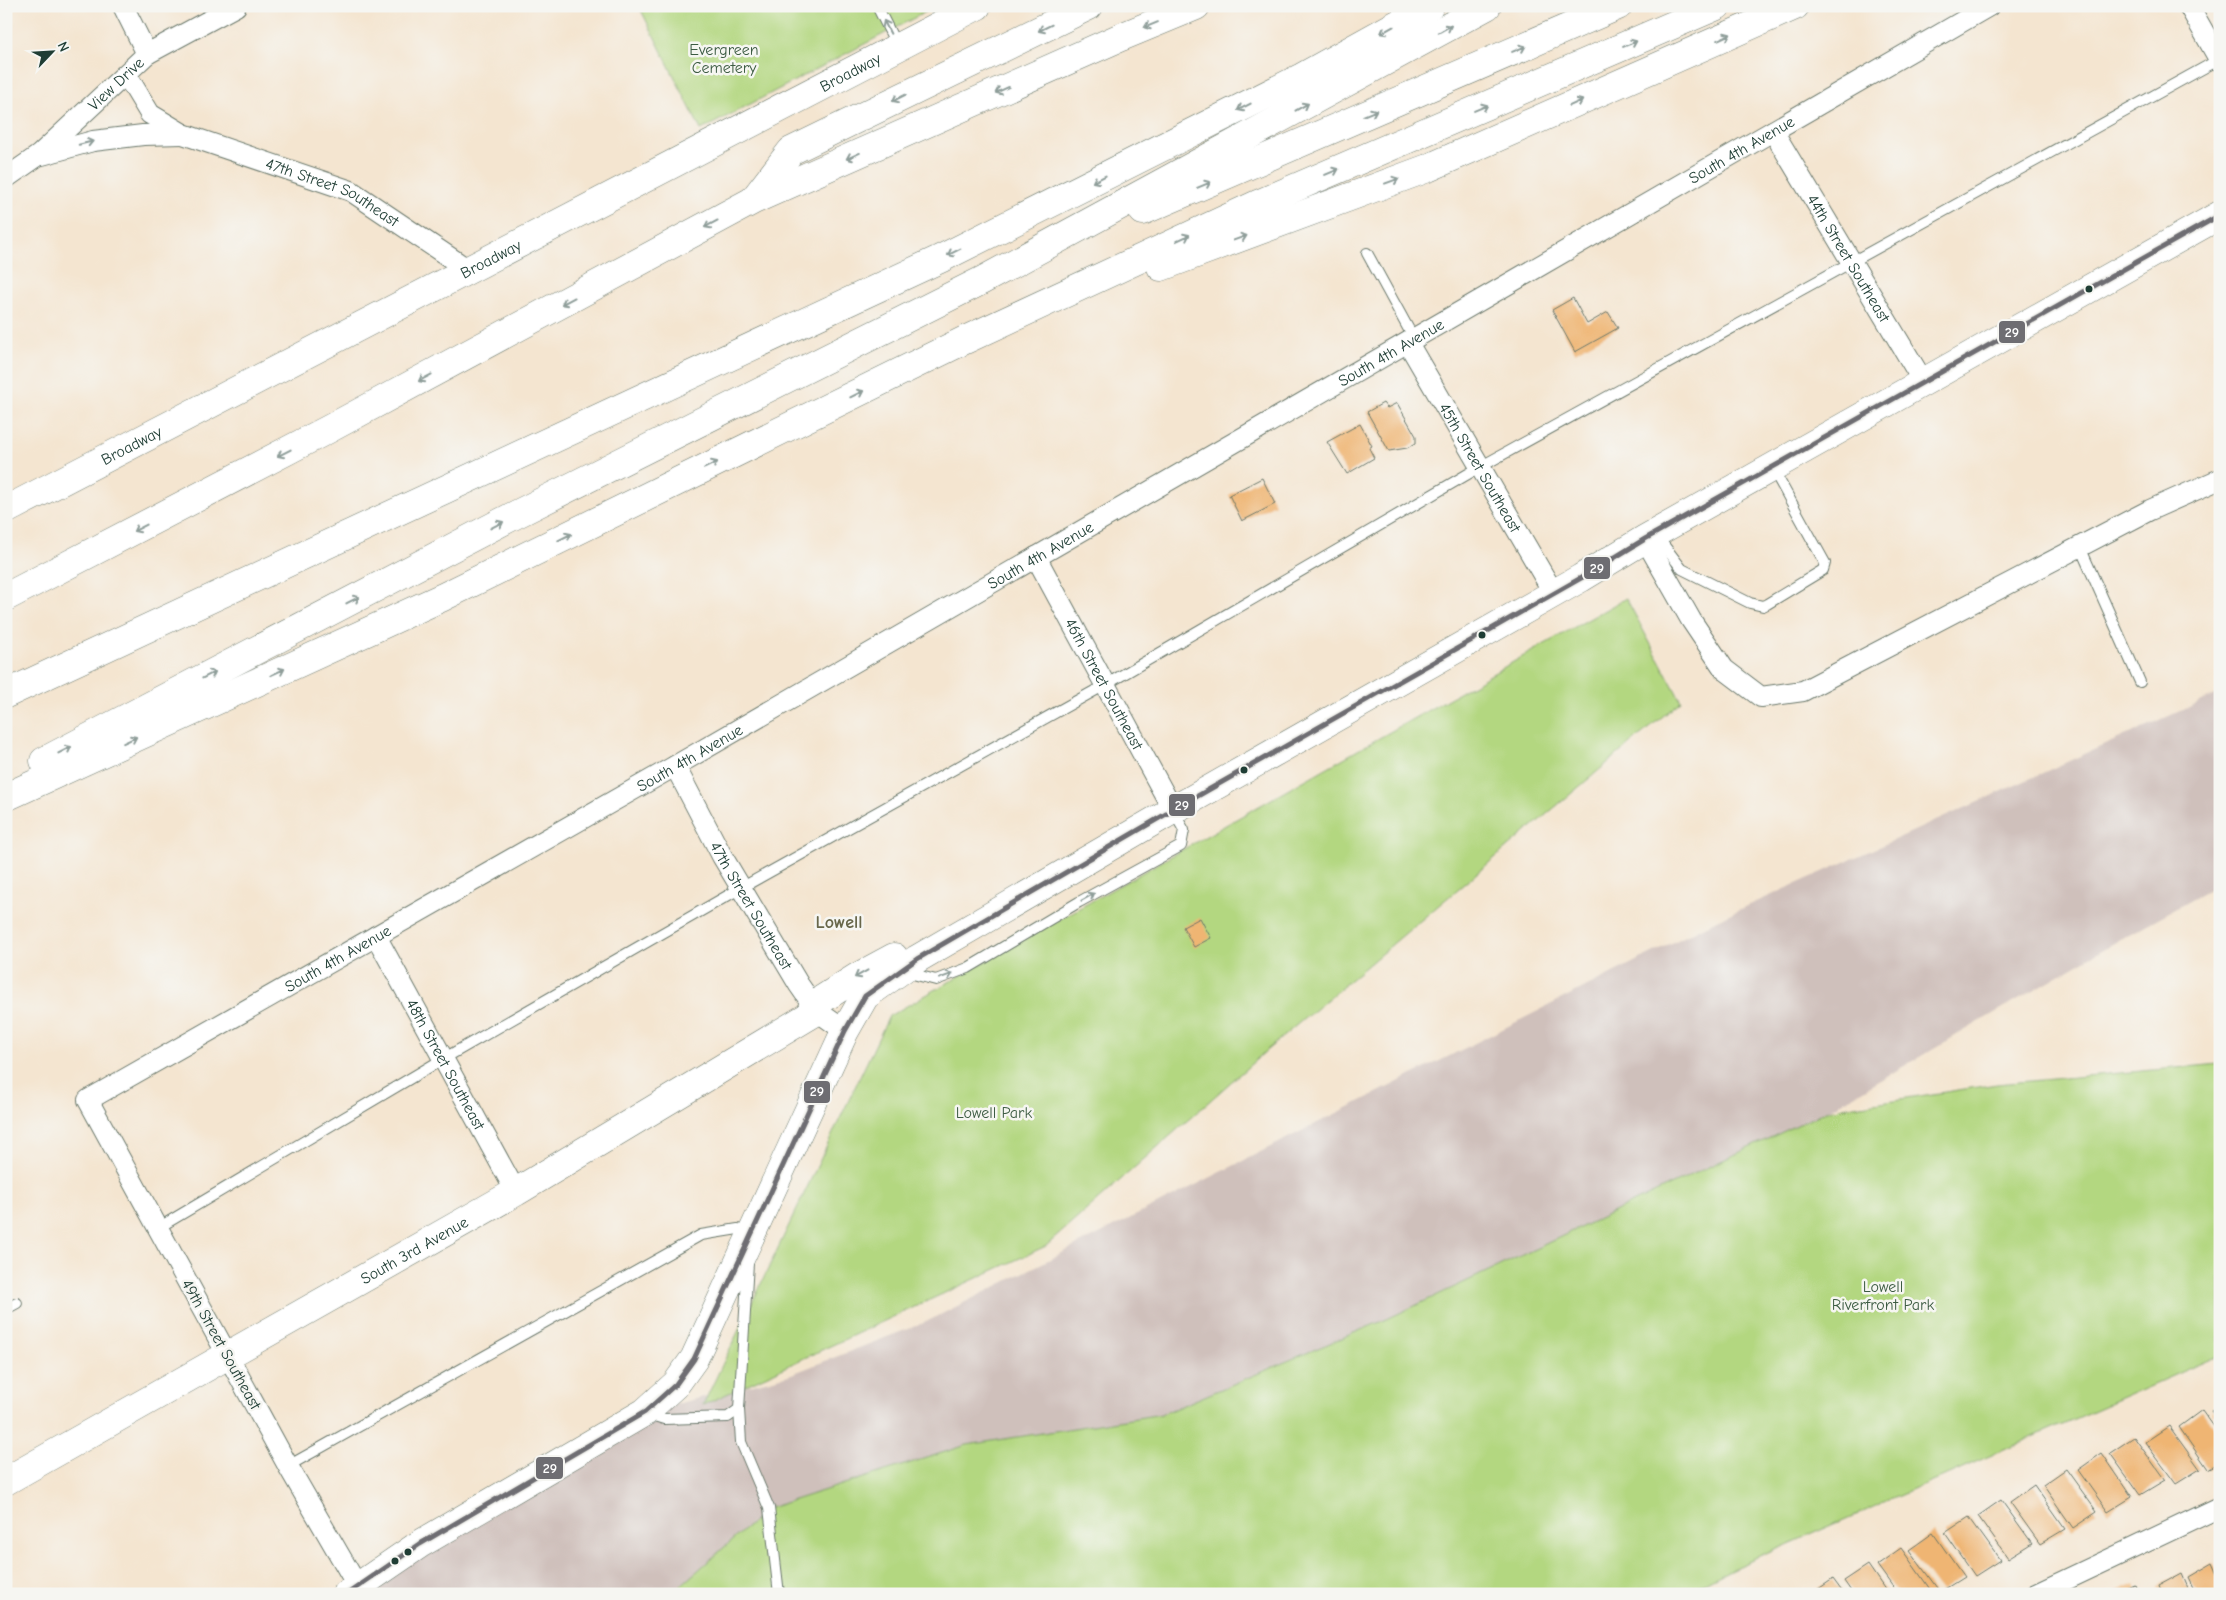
<svg xmlns="http://www.w3.org/2000/svg" width="2226" height="1600" viewBox="0 0 2226 1600" font-family="'Comic Neue',sans-serif">
<style>
.industrial{fill:#cfc0bb}
.green{fill:#b3d780;stroke:#698a5a}
.building{fill:#efb573}
.lines{fill:none;stroke-linecap:round;stroke-linejoin:round}
.lane-casing{stroke:#6a786b;stroke-width:12}
.street-casing{stroke:#6a786b;stroke-width:22}
.secondary-casing{stroke:#6a786b;stroke-width:29}
.highway-casing{stroke:#6a786b;stroke-width:29}
.lane{stroke:#fff;stroke-width:10}
.street{stroke:#fff;stroke-width:20}
.secondary{stroke:#fff;stroke-width:28}
.highway{stroke:#fff;stroke-width:28}
.bus-1-casing{stroke:#f6f6f2;stroke-width:9}
.bus-1{stroke:#6e6d72;stroke-width:5}
.oneway{stroke:#8f9e9a}
.bus-dot{fill:#1f3d34;stroke:#f6f6f2;stroke-width:2}
.labels{text-anchor:middle;stroke-width:5;stroke-linejoin:round;paint-order:stroke}
.park-label{font-size:16px;fill:#3d5c43;stroke:#f6f6f2}
.street-label{font-size:16px;fill:#1f3d34;stroke:#f6f6f2}
.neighbourhood-label{font-size:18px;font-weight:bold;fill:#68674a;stroke:#f6f6f2}
.line-badge{stroke:#f6f6f2;stroke-width:2}
.badge-label{font-size:14px;text-anchor:middle;font-weight:bold;fill:#fff}
</style>
<rect width="100%" height="100%" fill="#f6f6f2"/>
<filter id="ink" filterUnits="userSpaceOnUse"><feTurbulence type="fractalNoise" baseFrequency=".02" numOctaves="2"/><feDisplacementMap in="SourceGraphic" scale="10" xChannelSelector="R" yChannelSelector="G"/><feConvolveMatrix kernelMatrix="1 2 1 2 8 2 1 2 1" color-interpolation-filters="sRGB"/></filter>
<filter id="wash" filterUnits="userSpaceOnUse"><feTurbulence type="fractalNoise" baseFrequency=".0096" numOctaves="4" result="noise"/><feDisplacementMap in="SourceGraphic" scale="20" xChannelSelector="R" yChannelSelector="G"/><feGaussianBlur stdDeviation="1.12" result="paint"/><feColorMatrix in="noise" values="0 0 0 0 0 0 0 0 0 0 0 0 0 0 0 0 0 1.4 0 .05"/><feComposite in="paint" operator="in"/></filter>
<g filter="url(#wash)">
<rect width="100%" height="100%" fill="#f4e5d0"/>
<polygon class="industrial" points="2220,693 2220,884 2131,933 1829,1110 1387,1319 1162,1414 967,1445 769,1508 671,1594 347,1594 645,1412 789,1375 926,1322 1721,918"/>
<g class="green">
<polygon points="639,6 937,6 701,130"/>
<polygon points="1626,598 1681,701 1267,1050 1046,1246 703,1405 889,1016"/>
<polygon points="2220,1064 2220,1355 1732,1569 1683,1594 671,1594 769,1508 967,1445 1162,1414 1387,1319 1829,1110 1997,1084"/>
</g>
<g id="blocks">
<g class="building">
<polygon points="1573,298 1587,324 1608,312 1618,328 1575,352 1552,310"/>
<polygon points="1383,403 1387,408 1397,403 1416,436 1416,443 1407,448 1389,451 1367,412"/>
<polygon points="1360,424 1372,446 1369,448 1374,458 1347,474 1327,442"/>
<polygon points="1262,478 1275,504 1242,521 1229,495"/>
<polygon points="1200,918 1211,938 1194,947 1183,927"/>
<polygon points="2220,1405 2220,1423 2211,1411"/>
<polygon points="2202,1410 2220,1435 2220,1462 2208,1469 2179,1427"/>
<polygon points="2169,1426 2200,1469 2176,1484 2145,1442"/>
<polygon points="2134,1437 2165,1480 2140,1495 2110,1453"/>
<polygon points="2102,1453 2132,1497 2108,1512 2078,1470"/>
<polygon points="2066,1469 2097,1512 2073,1528 2043,1485"/>
<polygon points="2034,1485 2065,1529 2040,1544 2010,1502"/>
<polygon points="2001,1500 2032,1543 2008,1558 1978,1516"/>
<polygon points="1969,1517 2000,1560 1975,1576 1945,1533"/>
<polygon points="1933,1533 1964,1577 1940,1592 1909,1550"/>
<polygon points="1901,1548 1932,1592 1929,1594 1898,1594 1877,1565"/>
<polygon points="2213,1563 2220,1579 2220,1594 2197,1594 2189,1577"/>
<polygon points="1868,1565 1888,1594 1853,1594 1844,1581"/>
<polygon points="2182,1573 2191,1594 2161,1594 2158,1586"/>
<polygon points="1833,1579 1844,1594 1811,1594"/>
<polygon points="2134,1584 2138,1594 2112,1594"/>
</g>
</g>
</g>
<g filter="url(#ink)">
<use href="#blocks" fill-opacity="0" stroke="#6a786b" stroke-width="1"/>
<g class="lines">
<defs>
<g id="lane">
<polyline points="877,6 897,46"/>
<polyline points="1367,253 1414,339"/>
<polyline points="1656,535 1682,569 1750,603 1763,606 1767,604 1823,570 1825,563 1773,469"/>
<polyline points="2080,547 2140,682"/>
<polyline points="905,972 936,980 968,968 1079,902 1181,846 1184,830 1173,811"/>
<polyline points="158,1228 443,1059 741,888 1105,685 1480,467 2220,59"/>
<polyline points="6,1309 17,1303"/>
<polyline points="739,1409 741,1442 769,1508 779,1594"/>
<polyline points="648,1414 664,1419 728,1417 739,1409 748,1263"/>
<polyline points="288,1466 701,1235 738,1229 748,1239"/>
</g>
<g id="street">
<polyline points="123,6 147,54"/>
<polyline points="2189,6 2220,61"/>
<path id="s1" d="M126,74L150,114L183,134L351,191L470,271"/>
<path id="s2" d="M1773,131L1924,383"/>
<polyline points="42,155 93,141 143,135 183,134"/>
<path id="s3" d="M6,178L39,155L147,54L236,6"/>
<path id="s4" d="M1408,343L1553,592"/>
<polyline points="1645,539 1691,620 1724,669 1761,697 1803,691 2150,510 2220,479"/>
<path id="s5" d="M1036,557L1173,810"/>
<path id="s6" d="M675,766L722,856L799,985L817,1011L845,1031"/>
<path id="s7" d="M376,936L516,1192"/>
<path id="s8" d="M358,1587L288,1466L88,1100L675,766L1989,6"/>
<polyline points="2036,1594 2220,1507"/>
</g>
<g id="secondary">
<path id="s9" d="M6,510L977,6"/>
<polyline points="813,1005 857,977 894,957"/>
<path id="s10" d="M6,1481L516,1192L817,1011"/>
<polyline points="347,1594 420,1544 645,1412 676,1384 694,1359 845,1031 865,996 917,959 1173,810 1581,578 1645,539 2220,215"/>
</g>
<g id="highway">
<polyline points="755,198 791,151 1089,6"/>
<polyline points="1143,211 1618,6"/>
<polyline points="1161,267 1428,168 1795,6"/>
<polyline points="6,597 327,430 754,200 1121,37 1196,6"/>
<polyline points="6,694 942,258 1302,77 1430,6"/>
<polyline points="44,761 513,516 983,280 1487,6"/>
<polyline points="6,797 443,597 965,340 1260,203 1717,6"/>
</g>
</defs>
<use href="#lane" class="lane-casing"/>
<use href="#street" class="street-casing"/>
<use href="#secondary" class="secondary-casing"/>
<use href="#highway" class="highway-casing"/>
<use href="#lane" class="lane"/>
<use href="#street" class="street"/>
<use href="#secondary" class="secondary"/>
<use href="#highway" class="highway"/>
<defs>
<polyline id="bus-1" points="347,1594 420,1544 645,1412 676,1384 694,1359 845,1031 865,996 917,959 1173,810 1581,578 1645,539 2220,215"/>
</defs>
<use href="#bus-1" class="bus-1-casing"/>
<use href="#bus-1" class="bus-1"/>
</g>
<defs><path id="oneway-shaft" d="M-6 0H5M1.5-3L5.5 0L1.5 3" fill="none" stroke-width="1.6" stroke-linecap="round" stroke-linejoin="round" transform="scale(1.25)"/></defs>
<g class="oneway">
<use href="#oneway-shaft" transform="translate(1151 25) rotate(158)"/>
<use href="#oneway-shaft" transform="translate(887 27) rotate(-117)"/>
<use href="#oneway-shaft" transform="translate(1045 28) rotate(154)"/>
<use href="#oneway-shaft" transform="translate(1445 29) rotate(-29)"/>
<use href="#oneway-shaft" transform="translate(1387 30) rotate(151)"/>
<use href="#oneway-shaft" transform="translate(1724 37) rotate(-24)"/>
<use href="#oneway-shaft" transform="translate(1630 44) rotate(-23)"/>
<use href="#oneway-shaft" transform="translate(1519 49) rotate(-23)"/>
<use href="#oneway-shaft" transform="translate(1002 90) rotate(156)"/>
<use href="#oneway-shaft" transform="translate(899 98) rotate(154)"/>
<use href="#oneway-shaft" transform="translate(1576 103) rotate(-24)"/>
<use href="#oneway-shaft" transform="translate(1244 107) rotate(153)"/>
<use href="#oneway-shaft" transform="translate(1302 107) rotate(-29)"/>
<use href="#oneway-shaft" transform="translate(1481 108) rotate(-23)"/>
<use href="#oneway-shaft" transform="translate(1370 113) rotate(-23)"/>
<use href="#oneway-shaft" transform="translate(86 143) rotate(-14)"/>
<use href="#oneway-shaft" transform="translate(853 156) rotate(156)"/>
<use href="#oneway-shaft" transform="translate(1332 172) rotate(-23)"/>
<use href="#oneway-shaft" transform="translate(1099 179) rotate(153)"/>
<use href="#oneway-shaft" transform="translate(1392 181) rotate(-20)"/>
<use href="#oneway-shaft" transform="translate(1204 185) rotate(-23)"/>
<use href="#oneway-shaft" transform="translate(711 224) rotate(152)"/>
<use href="#oneway-shaft" transform="translate(1183 238) rotate(-25)"/>
<use href="#oneway-shaft" transform="translate(1240 238) rotate(-20)"/>
<use href="#oneway-shaft" transform="translate(954 252) rotate(153)"/>
<use href="#oneway-shaft" transform="translate(568 301) rotate(152)"/>
<use href="#oneway-shaft" transform="translate(425 378) rotate(152)"/>
<use href="#oneway-shaft" transform="translate(857 394) rotate(-26)"/>
<use href="#oneway-shaft" transform="translate(284 453) rotate(153)"/>
<use href="#oneway-shaft" transform="translate(711 465) rotate(-26)"/>
<use href="#oneway-shaft" transform="translate(497 525) rotate(-27)"/>
<use href="#oneway-shaft" transform="translate(140 528) rotate(153)"/>
<use href="#oneway-shaft" transform="translate(565 537) rotate(-26)"/>
<use href="#oneway-shaft" transform="translate(353 600) rotate(-27)"/>
<use href="#oneway-shaft" transform="translate(278 672) rotate(-25)"/>
<use href="#oneway-shaft" transform="translate(209 675) rotate(-27)"/>
<use href="#oneway-shaft" transform="translate(130 740) rotate(-25)"/>
<use href="#oneway-shaft" transform="translate(65 750) rotate(-27)"/>
<use href="#oneway-shaft" transform="translate(1088 897) rotate(-29)"/>
<use href="#oneway-shaft" transform="translate(861 974) rotate(151)"/>
<use href="#oneway-shaft" transform="translate(946 976) rotate(-20)"/>
</g>
</g>
<g class="bus-dot">
<circle cx="2089" cy="289" r="4.5"/>
<circle cx="1482" cy="635" r="4.5"/>
<circle cx="1244" cy="770" r="4.5"/>
<circle cx="408" cy="1552" r="4.5"/>
<circle cx="395" cy="1561" r="4.5"/>
</g>
<g class="labels">
<g class="park-label">
<text x="724" y="55">Evergreen<tspan x="724" dy="18">Cemetery</tspan></text>
<text x="994" y="1118">Lowell Park</text>
<text x="1883" y="1292">Lowell<tspan x="1883" dy="18">Riverfront Park</tspan></text>
</g>
<g class="street-label">
<text dy="6" stroke="none"><textPath href="#s9" startOffset="951">Broadway</textPath></text>
<text dy="6" stroke="none"><textPath href="#s3" startOffset="145">View Drive</textPath></text>
<text dy="6" stroke="none"><textPath href="#s8" startOffset="2464">South 4th Avenue</textPath></text>
<text dy="6" stroke="none"><textPath href="#s1" startOffset="246">47th Street Southeast</textPath></text>
<text dy="6" stroke="none"><textPath href="#s2" startOffset="148">44th Street Southeast</textPath></text>
<text dy="6" stroke="none"><textPath href="#s9" startOffset="546">Broadway</textPath></text>
<text dy="6" stroke="none"><textPath href="#s8" startOffset="2059">South 4th Avenue</textPath></text>
<text dy="6" stroke="none"><textPath href="#s9" startOffset="141">Broadway</textPath></text>
<text dy="6" stroke="none"><textPath href="#s4" startOffset="144">45th Street Southeast</textPath></text>
<text dy="6" stroke="none"><textPath href="#s8" startOffset="1654">South 4th Avenue</textPath></text>
<text dy="6" stroke="none"><textPath href="#s5" startOffset="144">46th Street Southeast</textPath></text>
<text dy="6" stroke="none"><textPath href="#s8" startOffset="1249">South 4th Avenue</textPath></text>
<text dy="6" stroke="none"><textPath href="#s6" startOffset="159">47th Street Southeast</textPath></text>
<text dy="6" stroke="none"><textPath href="#s8" startOffset="844">South 4th Avenue</textPath></text>
<text dy="6" stroke="none"><textPath href="#s7" startOffset="146">48th Street Southeast</textPath></text>
<text dy="6" stroke="none"><textPath href="#s10" startOffset="469">South 3rd Avenue</textPath></text>
<text transform="translate(222 1344) rotate(61)" y="6">49th Street Southeast</text>
</g>
<g class="neighbourhood-label">
<text x="839" y="928">Lowell</text>
</g>
</g>
<g class="line-badge">
<rect x="1998" y="320" width="28" height="24" rx="5" fill="#6e6d72"/>
<rect x="1583" y="556" width="28" height="24" rx="5" fill="#6e6d72"/>
<rect x="1168" y="793" width="28" height="24" rx="5" fill="#6e6d72"/>
<rect x="803" y="1080" width="28" height="24" rx="5" fill="#6e6d72"/>
<rect x="535" y="1456" width="29" height="24" rx="5" fill="#6e6d72"/>
</g>
<g class="badge-label">
<text x="2012" y="337">29</text>
<text x="1597" y="573">29</text>
<text x="1182" y="810">29</text>
<text x="817" y="1096">29</text>
<text x="550" y="1473">29</text>
</g>
<rect width="2226" height="1600" fill="none" stroke="#f6f6f2" stroke-width="25"/>
<g transform="translate(52 52) rotate(65)" stroke="#f6f6f2" stroke-width="4" paint-order="stroke">
<path d="M0-4L9 19L0 12L-9 19Z" fill="#1f3d34"/>
<text y="-8" font-size="14" font-weight="bold" text-anchor="middle" fill="#1f3d34">N</text>
</g>
</svg>
